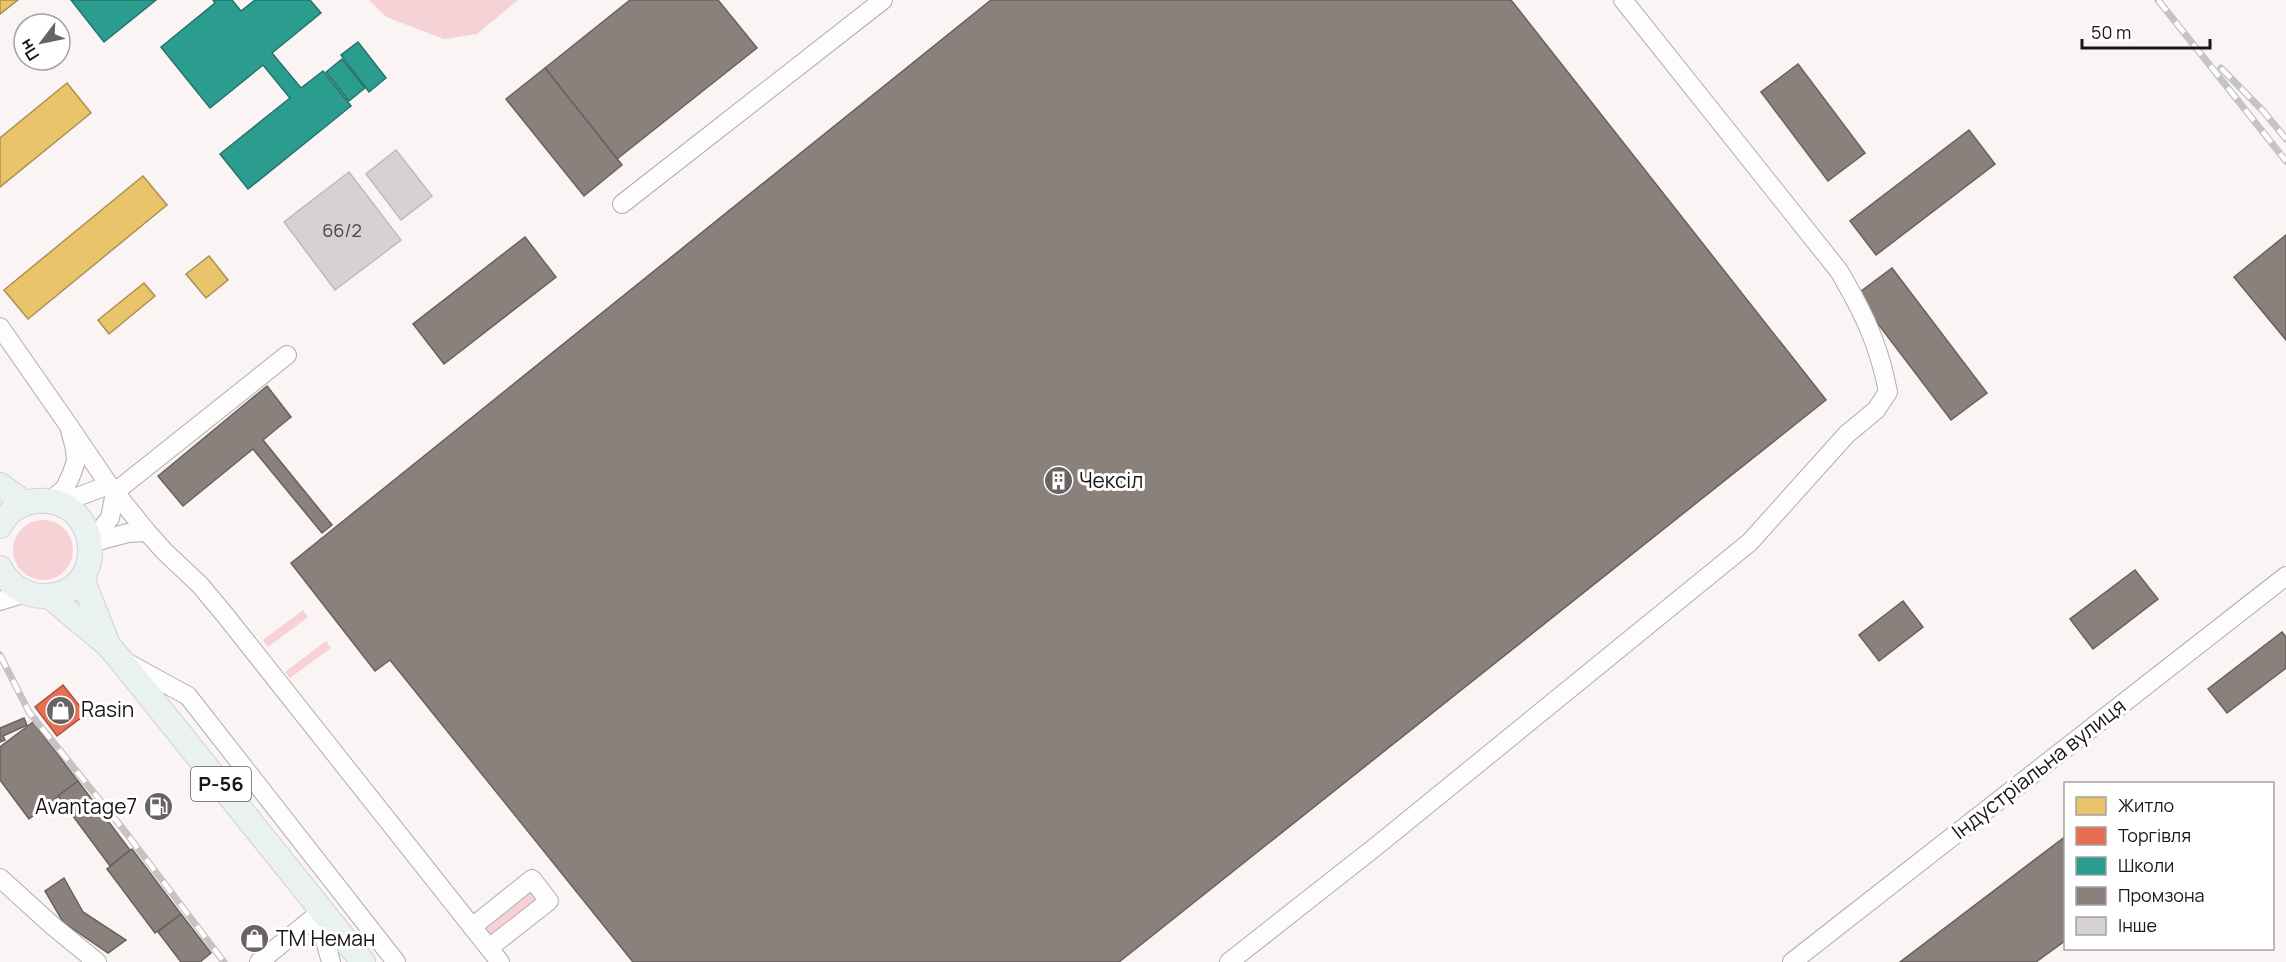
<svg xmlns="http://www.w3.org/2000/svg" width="2286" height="962" viewBox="0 0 2286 962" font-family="Manrope,sans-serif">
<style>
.green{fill:#f6d2d6}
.homes{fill:#e9c46a;stroke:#ab9051;stroke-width:1.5}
.shops{fill:#e76f51;stroke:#aa543f;stroke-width:1.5}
.schools{fill:#2a9d8f;stroke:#26746b;stroke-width:1.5}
.industry{fill:#8a817c;stroke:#69615d;stroke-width:1.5}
.building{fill:#d7d2d2;stroke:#c0baba;stroke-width:1.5}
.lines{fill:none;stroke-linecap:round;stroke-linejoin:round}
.minor-casing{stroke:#b2acac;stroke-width:20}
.major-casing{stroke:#d4d1d1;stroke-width:26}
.minor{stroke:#fefdfd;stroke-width:18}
.major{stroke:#e9f1f1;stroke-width:24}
.rail-casing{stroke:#c5c3c4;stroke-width:7}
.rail{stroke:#fff;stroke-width:4.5;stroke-dasharray:14;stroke-linecap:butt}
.labels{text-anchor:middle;stroke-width:6;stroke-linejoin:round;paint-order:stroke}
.number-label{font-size:18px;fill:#4a4445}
.shield{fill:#fff;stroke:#5f5b5c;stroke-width:1.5}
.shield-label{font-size:20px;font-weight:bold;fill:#1b1516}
.poi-label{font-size:21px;fill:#1b1516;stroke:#fff;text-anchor:start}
.street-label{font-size:21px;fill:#1b1516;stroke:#fff}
</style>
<rect width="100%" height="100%" fill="#faf4f4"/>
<g class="green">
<polygon points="369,0 518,0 477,34 444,39 386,17"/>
<circle cx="43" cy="550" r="30"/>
<polygon points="303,610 308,617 268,647 263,640"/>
<polygon points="326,641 331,648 290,678 285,672"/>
<polygon points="531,889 539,899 490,937 482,928"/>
</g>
<g class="homes">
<polygon points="0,0 18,0 0,14"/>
<polygon points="67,83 91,113 0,187 0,138"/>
<polygon points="143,176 167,205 28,319 4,290"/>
<polygon points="209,256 228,280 206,298 186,274"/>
<polygon points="144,283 155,296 109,334 98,320"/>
</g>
<polygon class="shops" points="63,685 86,714 57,736 35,707"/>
<g class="schools">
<polygon points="71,0 156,0 104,42"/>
<polygon points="213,0 232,0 241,11 255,0 310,0 321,13 272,53 301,88 323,71 351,106 248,189 220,154 290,98 263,65 210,108 161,47 215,3"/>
<polygon points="358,42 386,78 369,92 341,55"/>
<polygon points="342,59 365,88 349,101 326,72"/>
</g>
<g class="industry">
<polygon points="630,0 718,0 757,48 617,159 545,68"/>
<polygon points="991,0 1511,0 1826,400 1119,962 633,962 390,660 375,671 291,563"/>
<polygon points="1798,64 1865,153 1828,181 1761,92"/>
<polygon points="545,68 622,165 584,196 506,99"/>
<polygon points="1969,130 1995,164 1876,255 1850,221"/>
<polygon points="2286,235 2286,340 2234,277"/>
<polygon points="525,237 556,277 444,364 413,324"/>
<polygon points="1892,268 1987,393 1951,420 1856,295"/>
<polygon points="267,386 291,417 263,440 332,525 322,533 253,449 183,506 158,476"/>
<polygon points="2135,570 2158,599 2093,649 2070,619"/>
<polygon points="1903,601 1923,627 1879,661 1859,635"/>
<polygon points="2282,632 2286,637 2286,668 2227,713 2208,689"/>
<polygon points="24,718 27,725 3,736 5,740 0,742 0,728"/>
<polygon points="33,722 78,781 29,819 0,780 0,747"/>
<polygon points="78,781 130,850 110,866 58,796"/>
<polygon points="2066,836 2066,940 2036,962 1900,962"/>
<polygon points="132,849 181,914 155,933 107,869"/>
<polygon points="64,878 83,912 126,940 108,953 63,922 45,891"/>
<polygon points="181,914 211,953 200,962 181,962 158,932"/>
</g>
<g class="building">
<polygon points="396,150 432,196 401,220 366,174"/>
<polygon points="349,172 401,240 335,290 284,222"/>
</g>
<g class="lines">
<defs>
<g id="minor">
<polyline points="622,204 883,0"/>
<polyline points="0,327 69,426 75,449 76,461 72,473 65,488 50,501"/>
<polyline points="69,426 109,485 147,532 165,552 200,585 225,615 500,962"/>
<polyline points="58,504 109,485"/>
<polyline points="90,543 110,518 115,492 287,355"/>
<polyline points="90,543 128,533 147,532"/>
<polyline points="0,601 26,593"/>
<polyline points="126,662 188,696 396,962"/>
<polyline points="0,878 54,927 97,962"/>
<polyline points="323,911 326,944 331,962"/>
<polyline points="472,927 532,879 549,901 489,948"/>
<polyline points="259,962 323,910"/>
<path d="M1229,962L1379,844L1750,542L1847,434L1876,410L1888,392C1879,344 1863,312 1839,271L1623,0"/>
<polyline points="1792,962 2286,576"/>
</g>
<g id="major">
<polyline points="0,485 25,503"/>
<path d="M0,526C7,512 20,503 36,501C102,494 111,596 44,596C25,596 9,585 0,568"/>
<polyline points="82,578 107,642"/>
<polyline points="49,596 108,645 119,658 363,962"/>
</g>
</defs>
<use href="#minor" class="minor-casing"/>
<use href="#major" class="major-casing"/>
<use href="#minor" class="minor"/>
<use href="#major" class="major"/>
<defs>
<g id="rail">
<polyline points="2158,0 2286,161"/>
<polyline points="2221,68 2264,112 2286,139"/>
<polyline points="0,655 29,712 127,834 224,962"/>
</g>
</defs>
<use href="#rail" class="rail-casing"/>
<use href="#rail" class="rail"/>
</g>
<defs>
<symbol id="building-disc" viewBox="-11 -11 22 22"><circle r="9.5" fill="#696364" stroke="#fff"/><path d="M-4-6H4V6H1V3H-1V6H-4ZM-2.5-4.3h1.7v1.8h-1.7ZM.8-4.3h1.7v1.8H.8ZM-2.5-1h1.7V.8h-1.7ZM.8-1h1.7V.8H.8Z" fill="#fff"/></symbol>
<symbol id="shop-disc" viewBox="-11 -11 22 22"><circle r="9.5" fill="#696364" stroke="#fff"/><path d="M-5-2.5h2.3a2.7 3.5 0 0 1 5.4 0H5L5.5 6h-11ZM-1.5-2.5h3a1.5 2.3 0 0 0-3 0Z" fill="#fff"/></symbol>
<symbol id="fuel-disc" viewBox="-11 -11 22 22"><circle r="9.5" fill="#696364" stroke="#fff"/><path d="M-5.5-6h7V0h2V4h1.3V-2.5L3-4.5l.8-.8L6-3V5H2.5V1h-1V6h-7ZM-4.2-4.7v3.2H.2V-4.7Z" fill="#fff"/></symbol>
</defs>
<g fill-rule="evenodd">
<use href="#building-disc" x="1042" y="464" width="33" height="33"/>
<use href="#shop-disc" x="44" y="694" width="33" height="33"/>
<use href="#fuel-disc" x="142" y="790" width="33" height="33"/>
<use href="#shop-disc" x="238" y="922" width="33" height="33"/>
</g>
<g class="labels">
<g class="number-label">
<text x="342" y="237">66/2</text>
</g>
<rect class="shield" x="191" y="767" width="60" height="34" rx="4.5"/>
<g class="shield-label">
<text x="221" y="791">Р-56</text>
</g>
<g class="poi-label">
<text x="1079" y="488">Чексіл</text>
<text x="81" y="717">Rasin</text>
<text x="137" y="814" text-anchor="end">Avantage7</text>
<text x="276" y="946">ТМ Неман</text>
</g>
<g class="street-label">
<text transform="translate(2039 769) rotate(-38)" y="7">Індустріальна вулиця</text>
</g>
</g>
<rect x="2064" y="782" width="210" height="168" fill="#ffffff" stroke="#a4a1a2" stroke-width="1.5"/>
<rect x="2076" y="797" width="30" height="18" fill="#e9c46a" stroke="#a4a1a2" stroke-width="1.5"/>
<text x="2118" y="812" font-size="18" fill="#1b1516">Житло</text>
<rect x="2076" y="827" width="30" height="18" fill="#e76f51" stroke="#a4a1a2" stroke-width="1.5"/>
<text x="2118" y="842" font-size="18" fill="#1b1516">Торгівля</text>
<rect x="2076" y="857" width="30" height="18" fill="#2a9d8f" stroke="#a4a1a2" stroke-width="1.5"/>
<text x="2118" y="872" font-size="18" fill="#1b1516">Школи</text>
<rect x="2076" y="887" width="30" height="18" fill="#8a817c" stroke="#a4a1a2" stroke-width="1.5"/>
<text x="2118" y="902" font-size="18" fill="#1b1516">Промзона</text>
<rect x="2076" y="917" width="30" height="18" fill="#d7d2d2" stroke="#a4a1a2" stroke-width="1.5"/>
<text x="2118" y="932" font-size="18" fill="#1b1516">Інше</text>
<g transform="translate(42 42) rotate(238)"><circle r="28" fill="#ffffff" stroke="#a4a1a2" stroke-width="1.5"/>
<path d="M0-4.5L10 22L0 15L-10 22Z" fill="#696364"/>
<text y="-9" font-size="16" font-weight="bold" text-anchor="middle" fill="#1b1516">Пн</text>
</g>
<path d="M2082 39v9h128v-9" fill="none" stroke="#1b1516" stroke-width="3"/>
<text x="2091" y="39" font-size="18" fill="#1b1516" stroke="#ffffff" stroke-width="4.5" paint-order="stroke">50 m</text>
</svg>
